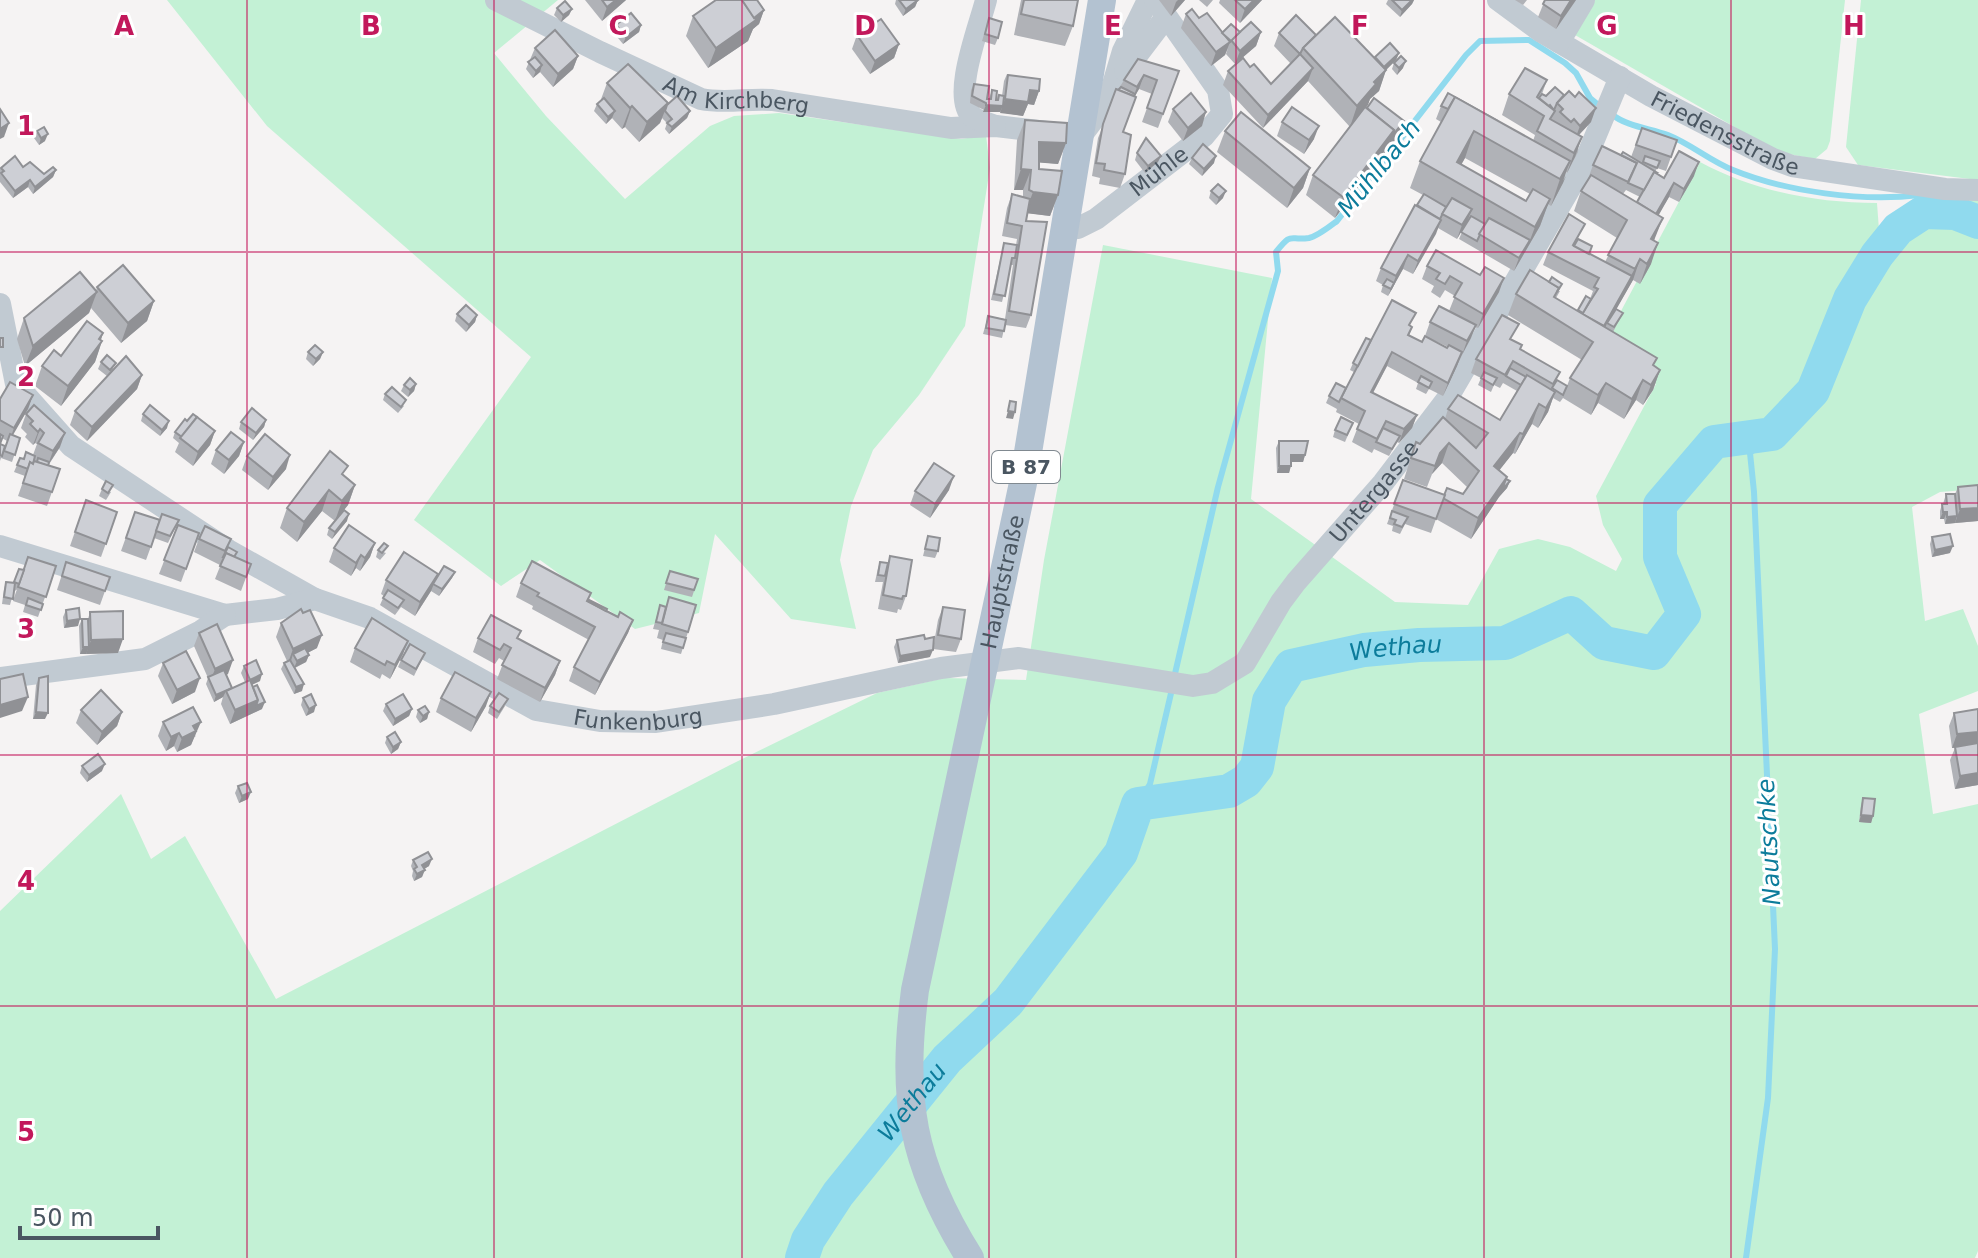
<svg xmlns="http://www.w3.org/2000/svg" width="1978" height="1258" viewBox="0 0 1978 1258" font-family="'DejaVu Sans',sans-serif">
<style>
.green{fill:#c3f1d5}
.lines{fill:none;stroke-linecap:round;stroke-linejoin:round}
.stream{stroke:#90daee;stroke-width:6}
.river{stroke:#90daee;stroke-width:34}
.minor{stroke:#c1cad2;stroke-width:22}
.major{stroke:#b3c2d1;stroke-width:28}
.wall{fill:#b0b2b7;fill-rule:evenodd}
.shaded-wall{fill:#909195}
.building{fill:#cdcfd5;stroke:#909195;stroke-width:2}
.grid{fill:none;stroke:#c2185b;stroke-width:2;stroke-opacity:0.55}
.labels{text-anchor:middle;stroke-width:6;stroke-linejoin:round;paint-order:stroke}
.shield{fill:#fff;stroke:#808990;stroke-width:2}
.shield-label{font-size:20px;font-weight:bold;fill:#4a5661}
.street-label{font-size:22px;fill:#4a5661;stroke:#fff}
.water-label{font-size:24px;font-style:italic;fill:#0c7c9b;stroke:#fff}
.grid-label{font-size:26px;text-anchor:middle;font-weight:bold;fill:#c2185b;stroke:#fff;stroke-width:6;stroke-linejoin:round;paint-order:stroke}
</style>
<rect width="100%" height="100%" fill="#f5f3f3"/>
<g class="green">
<polygon points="167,0 558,0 494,53 546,116 625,199 710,126 734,116 779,113 961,139 986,135 990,168 965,326 919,395 873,450 851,506 840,560 856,629 791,619 715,534 699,613 635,629 540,560 501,586 414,520 531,357 267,126"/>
<polygon points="1595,0 1845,0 1830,141 1827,149 1815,159 1778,152 1575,35"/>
<polygon points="1861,0 1978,0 1978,180 1858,165 1846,147"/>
<path d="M1700,162C1754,191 1815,203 1877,203L1879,230C1914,190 1928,193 1978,197V489L1940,492L1912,507L1925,621L1963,609L1978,646V691L1919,714L1933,814L1978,804V1251L1975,1258H0V911L121,794L151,859L185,836L276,999L730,765L877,693L945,678L1026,680L1044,560L1103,245L1272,278L1251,499L1395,602L1468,605L1499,549L1538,539L1570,547L1616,571L1622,559L1603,525L1596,496L1656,384L1603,345Z"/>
</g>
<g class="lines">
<g class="stream">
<path d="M1611,114C1628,127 1649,128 1668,135C1691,144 1710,161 1733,170C1787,192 1862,202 1920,195"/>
<polyline points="1954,198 1978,212"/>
<path d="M1174,678L1218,487L1278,271L1276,252C1293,231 1288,241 1309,238C1318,236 1329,227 1337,221L1466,55L1480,41L1529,40L1565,63L1576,73L1590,98L1602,108"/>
<polyline points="1138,804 1150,784 1172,689"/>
<polyline points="1746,1258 1768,1098 1775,949 1754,492 1750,453 1772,434"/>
</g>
<path class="river" id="s1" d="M802,1258L808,1240L838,1194L947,1059L1008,1002L1121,853L1138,804L1229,791L1246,781L1257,767L1269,701L1291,666L1364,650L1419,645L1505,643L1571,613L1604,643L1654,653L1684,614L1660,557V505L1714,442L1772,434L1813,391L1850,299L1877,255L1898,229L1924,212L1955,213L1978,222"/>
<g class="minor">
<path id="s2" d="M496,0L600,52L701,99C725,104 748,98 772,100L951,128L996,126L1081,136L1097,115L1112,88L1123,51L1148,0"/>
<path d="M986,0C980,25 951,97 972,116C977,121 988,123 995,126"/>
<path id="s3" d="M1498,0L1540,31L1651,96L1773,159L1792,166L1945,189L1978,190"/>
<polyline points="1559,42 1584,0"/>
<polyline points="1125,71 1166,17"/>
<path id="s4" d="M1065,229L1078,228L1096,219L1204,136L1222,114L1218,90L1155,0"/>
<polyline points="0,304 16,384 71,446 228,550 315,599"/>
<path id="s5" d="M0,546L225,615L277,609L315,599L370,618L536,710L600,721L656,722L774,704L941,668L1019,658L1193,686L1212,683L1245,663L1281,602L1296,582L1383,483L1447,399L1583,166L1620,77"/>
<polyline points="0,678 145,659 201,631 225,615"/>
</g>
<path class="major" id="s6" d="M970,1258C911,1164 901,1099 915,990L1023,483L1102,0"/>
</g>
<g class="wall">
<polygon points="585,0 626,0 602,21"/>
<polygon points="896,0 918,0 915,7 903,16 895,4"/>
<polygon points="1021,0 1078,0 1073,26 1065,46 1014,35"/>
<polygon points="1159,0 1185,0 1171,16"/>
<polygon points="1199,0 1213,0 1207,7"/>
<polygon points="1220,0 1262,0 1240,23 1219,3"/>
<polygon points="1388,0 1414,0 1412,4 1400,17 1386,4"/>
<polygon points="1515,0 1527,0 1523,5"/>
<polygon points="1545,0 1576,0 1556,29 1538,17"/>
<polygon points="557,8 572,9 569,15 561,22 554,15"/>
<polygon points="764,10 759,24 753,29 748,41 708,68 686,36 693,16"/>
<polygon points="1186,14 1199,18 1222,32 1261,32 1256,46 1235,64 1226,54 1228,48 1225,55 1211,66 1181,28"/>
<polygon points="989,18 998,38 995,45 982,41"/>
<polygon points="616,25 641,25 639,32 623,44 613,32"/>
<polygon points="1279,33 1316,35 1375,58 1399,53 1396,60 1386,70 1379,91 1370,99 1366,108 1404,121 1399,135 1335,218 1306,195 1313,175 1350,127 1308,81 1263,128 1223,85 1228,71 1250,67 1271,84 1291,64 1274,46"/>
<polygon points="857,35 899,44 894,58 870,74 852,49"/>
<polygon points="535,48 578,56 573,69 553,87 540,72 533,78 526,69"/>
<polygon points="1138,59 1179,71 1158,128 1142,122 1152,94 1139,89 1135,96 1123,132 1125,174 1120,188 1099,184 1100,178 1092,176 1098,138 1118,90 1124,80"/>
<polygon points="1394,63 1403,68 1397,75 1392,69"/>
<polygon points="1007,74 1039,91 1034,105 1028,104 1023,116 1000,112 983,112 984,110 970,103 971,90 974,84 987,99 989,99 992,90 996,100 997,100 999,95 1002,96 1004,81"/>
<path d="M1547,80L1542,94L1591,122L1579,135L1578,152L1567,173L1566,172L1563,183L1551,206L1548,204L1540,226L1514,271L1459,239L1467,221L1457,239L1438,228L1413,274L1403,269L1388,296L1381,292L1383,285L1376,281L1381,268L1423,195L1410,188L1420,161L1441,122L1436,119L1441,106L1498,121L1533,141L1535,135L1502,115L1509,94ZM1465,158L1530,194L1526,201L1461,164Z"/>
<polygon points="607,83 667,105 690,111 687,118 669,134 665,129 667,123 662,118 660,123 639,142 625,127 622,129 612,118 606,124 594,111 597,104 600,102"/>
<polygon points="1173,109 1202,126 1183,141 1168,122"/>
<polygon points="1025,120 1066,143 1058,164 1039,162 1039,169 1058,195 1050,216 1028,213 1027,218 1031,315 1026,328 1005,325 1002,338 983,334 988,316 1005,319 1013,265 1011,265 1002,302 991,300 1004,243 1016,245 1017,239 1002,236 1007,208 1012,194 1023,197 1023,190 1014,190 1017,140"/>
<polygon points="1282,122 1314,139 1304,154 1277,136"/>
<path d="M1642,128L1677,140L1666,171L1657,168L1655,173L1664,178L1694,176L1679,202L1669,197L1658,215L1651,264L1640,284L1633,280L1616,309L1623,313L1613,332L1660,370L1653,390L1643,405L1636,400L1624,419L1598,403L1591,415L1563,398L1560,402L1553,398L1548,412L1538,428L1532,424L1515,454L1513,453L1499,470L1506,479L1510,481L1507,488L1499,497L1471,539L1436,519L1431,533L1405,524L1400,534L1392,531L1393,526L1387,524L1403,480L1445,495L1463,494L1467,487L1442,463L1432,474L1427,487L1404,479L1416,442L1420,444L1445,419L1448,409L1500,420L1517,391L1503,383L1500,388L1494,385L1491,392L1478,385L1481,378L1471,373L1476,359L1512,340L1520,349L1557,380L1567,386L1570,378L1582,360L1508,315L1516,294L1560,291L1556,298L1577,311L1590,299L1593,291L1543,265L1548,252L1579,240L1589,254L1605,262L1617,238L1574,211L1581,191L1588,179L1593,165L1621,155L1631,157ZM1626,190L1640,197L1637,202L1623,194Z"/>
<polygon points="37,131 45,141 39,145 34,138"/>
<polygon points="1225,131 1310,168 1303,188 1287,208 1217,152"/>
<polygon points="1137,153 1158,162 1145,173 1135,160"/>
<polygon points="1192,158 1214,163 1202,176 1189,164"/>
<polygon points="23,167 44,174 56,170 53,177 33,194 28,187 13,198 0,182 0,169 1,168"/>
<polygon points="1211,191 1223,198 1216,205 1209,198"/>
<polygon points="1427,266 1499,292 1478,328 1475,327 1443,396 1429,389 1426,394 1416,389 1418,383 1387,366 1373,393 1417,415 1412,428 1399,443 1397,442 1389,456 1374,449 1372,453 1352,442 1359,424 1336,412 1337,409 1326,403 1329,396 1346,388 1354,372 1350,370 1353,363 1371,340 1411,326 1412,327 1409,336 1422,342 1447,348 1448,347 1425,336 1430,322 1449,311 1455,296 1445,290 1440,298 1431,292 1434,286 1422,279"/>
<polygon points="97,287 154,301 147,321 121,343 91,308 89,313 25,366 17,339 24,318 96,291"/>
<polygon points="457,314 477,315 475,322 466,332 455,321"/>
<polygon points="103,333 101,340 102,341 95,362 61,406 35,386 42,366"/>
<polygon points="308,352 323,352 320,359 313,366 306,359"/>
<polygon points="101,362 114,369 142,375 137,389 87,441 70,425 75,411 107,376 98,369"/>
<polygon points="416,384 414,391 408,397 401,391 404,385"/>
<polygon points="385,394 404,406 398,413 383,400"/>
<path d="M33,395L28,409L12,435L20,438L12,462L1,458L0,461V399ZM2,438L7,441L5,446L0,444Z"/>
<polygon points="26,414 60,447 48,466 60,469 47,506 18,496 25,476 14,472 20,458 24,459 33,455 37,444 35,443 33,445 25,437 27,434 21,428"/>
<polygon points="143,414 167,428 160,436 141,421"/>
<polygon points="266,420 264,427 253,440 239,429 241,422"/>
<polygon points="187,421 215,431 210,445 193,466 175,452 179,443 173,438 175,432"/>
<polygon points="1353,423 1345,442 1333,437 1335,430"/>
<polygon points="1279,441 1305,455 1303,462 1291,462 1289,473 1277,473 1276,448"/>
<polygon points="244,442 239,456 224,474 211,464 216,450"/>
<polygon points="247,456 286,469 268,490 242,470"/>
<polygon points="345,476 355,485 348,505 339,516 347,521 332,539 327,535 329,528 335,521 322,511 297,542 280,528 287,508"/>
<polygon points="1978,485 1978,521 1945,524 1944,519 1940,519 1940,511 1942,504 1943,504 1946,494 1955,494 1958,487"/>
<polygon points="102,489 111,492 106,500 99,496"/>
<polygon points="949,490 930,518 910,505 915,491"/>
<polygon points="86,500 117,512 101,557 70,546"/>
<polygon points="135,512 160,520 179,520 168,543 154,538 146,560 121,551"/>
<polygon points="178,525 199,533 181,582 159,574"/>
<polygon points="928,536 938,551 935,558 923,556"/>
<polygon points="1932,537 1950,553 1932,557 1930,544"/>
<polygon points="199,539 228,547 235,557 251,564 241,591 215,579 221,564 220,565 194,552"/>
<polygon points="375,543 370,557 360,571 356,568 351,576 329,562 334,548"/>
<polygon points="378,550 386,553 380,560 376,557"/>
<polygon points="890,556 906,596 901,610 898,609 897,613 878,609 883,582 875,582 878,568 880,562 888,563"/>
<polygon points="66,562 110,577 100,605 57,590"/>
<polygon points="56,566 38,617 23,612 25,605 13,601 17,589 17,591 14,590 10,605 2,604 4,589 6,582 14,583 24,570"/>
<polygon points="670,571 698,579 692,597 664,590"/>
<polygon points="455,572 452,578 439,596 431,591 415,616 401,607 395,615 380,605 384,596 381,594 386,580 436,580"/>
<polygon points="521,583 589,600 618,617 633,620 628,633 595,695 569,681 574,667 589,640 532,609 533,606 516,597"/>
<polygon points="669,597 688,632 681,654 661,649 663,640 657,638 659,630 653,629 660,605 666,607"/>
<polygon points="943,607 961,639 956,652 933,649 938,620"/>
<polygon points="66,610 78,626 64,628 63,617"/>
<polygon points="90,612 118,653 80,654 79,626 82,619 88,619"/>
<polygon points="281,623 317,648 307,653 309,655 306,662 295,668 302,691 294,694 281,669 284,663 287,661 276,637"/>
<polygon points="521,631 518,638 560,661 555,675 540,702 497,679 504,661 499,658 495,664 473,652 478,638"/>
<polygon points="199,633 228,674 226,675 232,688 245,682 241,673 244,666 260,681 252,685 262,709 230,724 221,704 223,697 214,702 206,684 208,678 194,646"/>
<polygon points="925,639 930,657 898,663 894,647 897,640"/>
<polygon points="408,641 403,654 390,679 382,674 380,679 350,662 355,648"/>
<polygon points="425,653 414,676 398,667 401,660"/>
<polygon points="163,663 195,692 172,704 158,676"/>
<polygon points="39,678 45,719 33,719 36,685"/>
<polygon points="303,698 314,712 306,716 301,705"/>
<polygon points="441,698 486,706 471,732 436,712"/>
<polygon points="386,704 412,709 409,716 393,726 383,711"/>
<polygon points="490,706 505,706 497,719 488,713"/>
<polygon points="81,710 122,712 117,726 97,745 76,723"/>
<polygon points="418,710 429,712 427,719 420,723 416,717"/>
<polygon points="1954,713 1978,785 1955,789 1950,760 1955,748 1952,748 1949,726"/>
<polygon points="163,722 196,736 194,737 191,745 177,752 174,746 166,751 158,736"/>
<polygon points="387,737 401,742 398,749 391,754 385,743"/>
<polygon points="82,766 102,771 87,782 80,773"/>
<polygon points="238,786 248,799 239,803 235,793"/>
<polygon points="1863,798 1873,816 1871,823 1859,822 1861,805"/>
<polygon points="413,860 429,866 424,869 422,877 414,881 412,876 413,871 411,866"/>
</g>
<g class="shaded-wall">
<polygon points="616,0 626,0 602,21 607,7"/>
<polygon points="918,0 915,7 903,16 906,9"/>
<polygon points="1178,0 1185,0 1171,16 1176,2"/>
<polygon points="1254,0 1262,0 1240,23 1245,9"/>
<polygon points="1412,0 1414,0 1412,4 1400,17 1402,10"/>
<polygon points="1571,0 1576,0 1556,29 1561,16"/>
<polygon points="572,9 569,15 561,22 563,15"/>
<polygon points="764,10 759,24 753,29 748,41 708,68 716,48"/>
<polygon points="641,25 639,32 623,44 626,37"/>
<polygon points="1261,32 1256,46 1235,64 1240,51"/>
<polygon points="1230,42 1225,55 1211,66 1216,52"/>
<polygon points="899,44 894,58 870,74 875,61"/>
<polygon points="1399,53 1396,60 1382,74 1384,67"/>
<polygon points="578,56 573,69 553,87 558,74"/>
<polygon points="1406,61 1403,68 1397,75 1399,68"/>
<polygon points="542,65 540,72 533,78 536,71"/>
<polygon points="1313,68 1308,81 1263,128 1268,115"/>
<polygon points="1386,70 1379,91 1370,99 1368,105 1350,127 1357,106 1374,82"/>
<polygon points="1144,75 1139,89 1132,101 1137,87"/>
<polygon points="1030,90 1039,91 1034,105 1028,104 1023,116 1000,113 1005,99"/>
<polygon points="668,103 660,123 639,142 647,122"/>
<polygon points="986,105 1003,106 1000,112 983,112"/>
<polygon points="632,106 625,127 622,129 630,108"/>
<polygon points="1596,108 1591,122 1575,139 1580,126"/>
<polygon points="615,111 612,118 606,124 608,117"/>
<polygon points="690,111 687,118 669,134 672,127"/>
<polygon points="1206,112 1202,126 1183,141 1188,128"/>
<polygon points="1404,121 1399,135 1335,218 1343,197 1394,130"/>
<polygon points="9,123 4,137 0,139 0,129"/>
<polygon points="1319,126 1314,139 1304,154 1309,140"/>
<polygon points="1474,131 1465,158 1453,180 1457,162"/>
<polygon points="48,134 45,141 39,145 41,138"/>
<polygon points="1582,137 1575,157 1567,173 1574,153"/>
<polygon points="1039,142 1066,143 1058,164 1032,162"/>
<polygon points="1161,156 1158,162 1145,173 1148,166"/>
<polygon points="1216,156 1214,163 1202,176 1204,169"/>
<polygon points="1570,161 1563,181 1566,176 1563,183 1551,206 1560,179"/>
<polygon points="1699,162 1694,176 1679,202 1684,189"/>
<polygon points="1310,168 1303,188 1287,208 1294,188"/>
<polygon points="1021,169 1031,170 1023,190 1014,190"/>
<polygon points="56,170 53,177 33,194 35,187"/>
<polygon points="30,180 28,187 13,198 15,191"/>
<polygon points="1674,183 1669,197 1648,234 1653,220"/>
<polygon points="1226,191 1223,198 1216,205 1219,198"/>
<polygon points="1033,192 1058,195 1050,216 1025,213"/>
<polygon points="1550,199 1540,226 1514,271 1519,258 1530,240 1535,227"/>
<polygon points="1472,209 1467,222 1457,239 1462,225"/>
<polygon points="1663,218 1655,238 1644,260 1651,239"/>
<polygon points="1441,220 1436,234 1413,274 1418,261"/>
<polygon points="1658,243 1651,264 1640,284 1647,264"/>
<polygon points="1408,255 1403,269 1388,296 1396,276"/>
<polygon points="1640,259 1633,280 1608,324 1607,323 1605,329 1601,331"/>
<polygon points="1504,278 1499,292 1478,328 1483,314"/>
<polygon points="97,292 89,313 25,366 33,346"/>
<polygon points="154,301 147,321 121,343 128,323"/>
<polygon points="477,315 475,322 466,332 469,325"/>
<polygon points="1476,325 1471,338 1462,355 1467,341"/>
<polygon points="103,333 99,345 102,341 95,362 61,406 68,386"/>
<polygon points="323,352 320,359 313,366 316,359"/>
<polygon points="1392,352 1387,366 1366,406 1371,392"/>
<polygon points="1462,352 1457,366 1443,396 1448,383"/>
<polygon points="1660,370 1653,390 1643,405 1651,385"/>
<polygon points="142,375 137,389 87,441 92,427"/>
<polygon points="1643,380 1636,400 1624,419 1632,399"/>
<polygon points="1606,383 1598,403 1591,415 1598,395"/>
<polygon points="416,384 414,391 408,397 410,390"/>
<polygon points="1555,392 1548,412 1538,428 1546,408"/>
<polygon points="33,395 28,409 9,442 14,428"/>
<polygon points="1539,404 1532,424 1515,454 1523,434"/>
<polygon points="1008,411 1015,412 1013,419 1006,418"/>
<polygon points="1417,415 1412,428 1399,443 1404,429"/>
<polygon points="266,420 264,427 253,440 256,433"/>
<polygon points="169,421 167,428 160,436 162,430"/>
<polygon points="40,429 35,443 33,445 38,432"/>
<polygon points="215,431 210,445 193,466 198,452"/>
<polygon points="65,433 60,447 48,465 53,451"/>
<polygon points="1520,433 1513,453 1491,481 1494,466"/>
<polygon points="244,442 239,456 224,474 229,460"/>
<polygon points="1449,443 1442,463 1432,474 1427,487 1440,453"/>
<polygon points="290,455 286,469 268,490 273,477"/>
<polygon points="1291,455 1305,455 1303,462 1288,462"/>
<polygon points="1279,466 1291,466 1289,473 1277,473"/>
<polygon points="954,476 949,490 930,518 935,504"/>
<polygon points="1507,477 1502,490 1510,481 1507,488 1499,497 1471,539 1478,518"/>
<polygon points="355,485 348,505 335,521 342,501"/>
<polygon points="329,490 322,511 297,542 304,522"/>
<polygon points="1978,508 1978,521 1955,523 1960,509"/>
<polygon points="1943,512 1947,512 1944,519 1940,519"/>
<polygon points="349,514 347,521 332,539 335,532"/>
<polygon points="1957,516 1955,523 1945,524 1947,517"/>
<polygon points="375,543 370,557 360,571 365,558"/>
<polygon points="1953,546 1950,553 1932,557 1935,550"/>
<polygon points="361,555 356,568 351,576 356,563"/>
<polygon points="455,572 452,578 439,596 442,589"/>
<polygon points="438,574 431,591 415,616 420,602"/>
<polygon points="80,619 78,626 64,628 67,621"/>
<polygon points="633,620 628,633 595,695 600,682"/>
<polygon points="322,635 317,648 296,659 293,654 291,661 288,663 293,649"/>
<polygon points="123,639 118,653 86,654 91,640"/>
<polygon points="408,641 403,654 390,679 395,665"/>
<polygon points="83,647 89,647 86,654 80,654"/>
<polygon points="933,650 930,657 898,663 900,656"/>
<polygon points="309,655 306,662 294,668 297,661"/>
<polygon points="233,660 228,674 210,682 215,669"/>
<polygon points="560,661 555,675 540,702 545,688"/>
<polygon points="262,674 260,681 247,687 250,680"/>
<polygon points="200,678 195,692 172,704 177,690"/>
<polygon points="304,684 302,691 294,694 296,687"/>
<polygon points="232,688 226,691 223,697 214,702 216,695"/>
<polygon points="491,692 486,706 471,732 476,718"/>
<polygon points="28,697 22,711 0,718 0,705"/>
<polygon points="258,700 265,702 262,709 230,724 235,710"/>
<polygon points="316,705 314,712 306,716 309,709"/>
<polygon points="412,709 409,716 393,726 395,719"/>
<polygon points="36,712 48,713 45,719 33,719"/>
<polygon points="122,712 117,726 97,745 102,732"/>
<polygon points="429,712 427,719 420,723 423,716"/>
<polygon points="201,722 191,745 177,752 182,738 193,726"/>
<polygon points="1978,732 1978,745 1952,748 1957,734"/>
<polygon points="179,733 174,746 166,751 171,737"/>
<polygon points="401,742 398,749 391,754 393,747"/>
<polygon points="105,764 102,771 87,782 89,775"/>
<polygon points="1978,773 1978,785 1955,789 1960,776"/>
<polygon points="251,792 248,799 239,803 242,796"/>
<polygon points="1861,815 1873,816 1871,823 1859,822"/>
<polygon points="432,859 429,866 419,872 422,865"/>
<polygon points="425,870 422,877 414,881 417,874"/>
</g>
<g class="building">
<polygon points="602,0 616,0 607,7"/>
<polygon points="716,0 742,0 756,20 716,48 693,16"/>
<polygon points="742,0 757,0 764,10 754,18"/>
<polygon points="899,0 918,0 906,9"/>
<polygon points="1024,0 1078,0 1073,26 1021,14"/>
<polygon points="1235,0 1254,0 1245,9"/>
<polygon points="1392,0 1412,0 1402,10"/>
<polygon points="1545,0 1571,0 1561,16 1543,4"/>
<polygon points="565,1 572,9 563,15 557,8"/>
<polygon points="1192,9 1199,18 1207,13 1230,42 1216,52 1186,14"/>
<polygon points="631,13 641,25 626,37 616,25"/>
<polygon points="1296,15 1316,35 1303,48 1300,54 1279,33"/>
<polygon points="1335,17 1386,70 1374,82 1376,84 1357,106 1303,48"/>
<polygon points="989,18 1002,22 998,38 985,34"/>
<polygon points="881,19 899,44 875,61 857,35"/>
<polygon points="1251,22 1261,32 1240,51 1231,40"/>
<polygon points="1231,24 1240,32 1231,41 1222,33"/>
<polygon points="555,30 578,56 558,74 535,48"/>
<polygon points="1390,43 1399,53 1384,67 1375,57"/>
<polygon points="1300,54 1313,68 1268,115 1228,71 1243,58 1250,67 1254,64 1271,84"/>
<polygon points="1401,56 1406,61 1399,68 1394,63"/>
<polygon points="535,57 542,65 536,71 528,62"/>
<polygon points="1138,59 1179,71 1163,114 1147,108 1157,80 1144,75 1137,87 1124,80"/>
<polygon points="628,64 668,103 647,122 632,106 630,108 607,83"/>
<polygon points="1525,68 1547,80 1537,97 1555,111 1550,119 1582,137 1574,153 1537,131 1544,116 1509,94"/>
<polygon points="1008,75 1040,79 1039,91 1030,90 1028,102 1005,99"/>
<polygon points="974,84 989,86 987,99 991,99 992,90 997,91 996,100 998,100 999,95 1004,96 1003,106 986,105 986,103 972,96"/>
<polygon points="1121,87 1135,94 1134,96 1118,90"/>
<polygon points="1555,87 1564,95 1557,103 1554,110 1550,105 1549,106 1539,98 1542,94 1546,96"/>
<polygon points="1116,89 1136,97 1123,132 1131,135 1125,174 1104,170 1105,164 1096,163 1103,124"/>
<polygon points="1569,91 1575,97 1579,92 1596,108 1580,126 1574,119 1571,122 1560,112 1563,109 1557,103"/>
<polygon points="1191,93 1206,112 1188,128 1173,109"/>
<polygon points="1448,93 1498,121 1455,97 1448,109 1441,106"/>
<polygon points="677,96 690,111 672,127 667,123 672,119 665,111 667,105"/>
<polygon points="1455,97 1570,161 1560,179 1474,131 1457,162 1526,201 1533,189 1550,199 1535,227 1420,161"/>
<polygon points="604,98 615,111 608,117 597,104"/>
<polygon points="1374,98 1404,121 1392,136 1394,130 1367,108"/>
<polygon points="1292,107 1319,126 1309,140 1282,122"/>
<polygon points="1365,107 1394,130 1343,197 1313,175"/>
<polygon points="0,109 9,123 0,129"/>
<polygon points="1241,112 1310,168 1294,188 1225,131"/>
<polygon points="1025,120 1067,123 1066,143 1039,142 1039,169 1062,171 1058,195 1033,192 1029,190 1031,170 1021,169"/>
<polygon points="44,127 48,134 41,138 37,131"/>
<polygon points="1642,128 1677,140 1671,157 1636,145"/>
<polygon points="1146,138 1161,156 1148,166 1137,153"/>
<polygon points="1203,144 1216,156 1204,169 1192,158"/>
<polygon points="1602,146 1637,163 1628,182 1593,165"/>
<polygon points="1679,151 1699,162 1684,189 1674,183 1656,214 1637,202 1654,172 1664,178"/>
<polygon points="1623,152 1656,172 1654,172 1644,190 1628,183 1637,163 1621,155"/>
<polygon points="15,156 23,167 30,162 44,174 53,167 56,170 35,187 30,180 15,191 1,173 4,171 1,168"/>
<polygon points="1645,156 1660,161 1657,168 1643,162"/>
<polygon points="1591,175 1663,218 1651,239 1658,243 1647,264 1640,259 1635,269 1608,255 1627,220 1581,191"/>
<polygon points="1218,184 1226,191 1219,198 1211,191"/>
<polygon points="1012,194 1030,199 1026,221 1047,222 1031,315 1009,311 1022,226 1007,223"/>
<polygon points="1424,194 1446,207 1440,219 1417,205"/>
<polygon points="1452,198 1472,209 1462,225 1442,214"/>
<polygon points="1415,205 1441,220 1418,261 1408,255 1396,276 1381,268"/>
<polygon points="1569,214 1585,224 1573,245 1632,276 1604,326 1582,314 1598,289 1594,287 1599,278 1548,252"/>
<polygon points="1471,216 1485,224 1477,241 1461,232"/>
<polygon points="1489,218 1530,240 1519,258 1479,234"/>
<polygon points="1578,239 1592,246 1589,254 1574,246"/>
<polygon points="1004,243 1017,245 1015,258 1012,258 1005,296 994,294"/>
<polygon points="1436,250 1480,275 1485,267 1504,278 1483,314 1454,297 1462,283 1450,276 1445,284 1436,279 1440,273 1427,266"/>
<polygon points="123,265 154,301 128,323 97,287"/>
<polygon points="1530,270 1559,288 1554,297 1657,358 1653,365 1660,370 1651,385 1643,380 1632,399 1606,383 1598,395 1570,378 1593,342 1516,294"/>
<polygon points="80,272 97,292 33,346 24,318"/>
<polygon points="1552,277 1562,284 1557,292 1559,288 1549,282"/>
<polygon points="1387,279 1394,283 1391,289 1383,285"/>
<polygon points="1586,296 1591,299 1583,313 1578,310"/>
<polygon points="1392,300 1416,313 1409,325 1412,327 1408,335 1422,342 1425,336 1447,348 1449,345 1462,352 1448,383 1392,352 1371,392 1417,415 1404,429 1386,421 1377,439 1357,429 1365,411 1341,398"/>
<polygon points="466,305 477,315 469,325 457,314"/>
<polygon points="1439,306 1476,325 1467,341 1430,322"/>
<polygon points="1616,309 1623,313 1614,327 1607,323"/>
<polygon points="1502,315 1519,324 1510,339 1522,345 1520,349 1560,372 1553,384 1513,361 1505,375 1476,359"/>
<polygon points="988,316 1006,320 1004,331 986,328"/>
<polygon points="87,321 103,333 99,339 102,341 68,386 42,366 54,350 61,356"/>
<rect x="0" y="338" width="3" height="9"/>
<polygon points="1366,338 1371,340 1358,366 1353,363"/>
<polygon points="315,345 323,352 316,359 308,352"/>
<polygon points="107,355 116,363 110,370 101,362"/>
<polygon points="126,356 142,375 92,427 75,411"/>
<polygon points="1510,368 1526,377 1521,385 1506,376"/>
<polygon points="1484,372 1497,378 1493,385 1481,378"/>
<polygon points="1527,375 1555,392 1546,408 1539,404 1523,434 1520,433 1494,466 1507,477 1478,518 1443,498 1447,488 1463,494 1479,471 1449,443 1440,453 1435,466 1411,458 1416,442 1420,444 1443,417 1476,448 1488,433 1448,409 1458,395 1500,420"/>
<polygon points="1421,376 1432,382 1429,388 1418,382"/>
<polygon points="410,378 416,384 410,390 404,385"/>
<polygon points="1557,380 1567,386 1563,395 1552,388"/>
<polygon points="10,382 33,395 14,428 0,420 0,399"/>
<polygon points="1336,383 1346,388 1339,402 1329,396"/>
<polygon points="392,387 406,400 401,407 385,394"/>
<polygon points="1010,401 1016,402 1015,412 1008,411"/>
<polygon points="34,405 65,433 53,451 38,443 44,433 40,429 38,432 30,424 33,421 26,414"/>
<polygon points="150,405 169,421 162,430 143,414"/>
<polygon points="252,408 266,420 256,433 241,422"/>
<polygon points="193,414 197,417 182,437 175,432 185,419 187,421"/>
<polygon points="197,417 215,431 198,452 180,438"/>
<polygon points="1341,417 1353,423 1347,435 1335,430"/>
<polygon points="1383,428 1400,436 1392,449 1376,442"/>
<polygon points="231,432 244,442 229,460 216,450"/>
<polygon points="0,434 3,436 0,444 5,446 2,456 0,455"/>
<polygon points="10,434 20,438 15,455 4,451"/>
<polygon points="265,434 290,455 273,477 247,456"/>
<polygon points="1279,441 1308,441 1305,455 1291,455 1291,466 1279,466"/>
<polygon points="330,451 348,466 342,474 355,485 342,501 329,490 304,522 287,508"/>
<polygon points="26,452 35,456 33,464 30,462 28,469 17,465 20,458 24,459"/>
<polygon points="38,458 49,462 48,466 37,462"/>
<polygon points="34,461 60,469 52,492 23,483 30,462 33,464"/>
<polygon points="934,463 954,476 935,504 915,491"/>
<polygon points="1506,479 1510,481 1502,490"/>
<polygon points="1403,480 1445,495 1436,519 1394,504"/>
<polygon points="106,481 113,485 108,493 102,489"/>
<polygon points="1978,485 1978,508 1960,509 1958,487"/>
<polygon points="1946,494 1955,494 1957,516 1947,517 1947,512 1943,512 1942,504 1947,504"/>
<polygon points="86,500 117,512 106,544 75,532"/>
<polygon points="344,510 349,514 335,532 329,528"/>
<polygon points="1392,511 1408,517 1402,527 1394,524 1396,520 1390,518"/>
<polygon points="135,512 160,520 151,547 126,538"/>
<polygon points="162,514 179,520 170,536 156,531"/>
<polygon points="178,525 199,533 186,569 164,560"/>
<polygon points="349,525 375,543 365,558 361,555 356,563 334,548"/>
<polygon points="205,526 231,539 225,551 199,539"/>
<polygon points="1950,534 1953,546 1935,550 1932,537"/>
<polygon points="928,536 940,538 938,551 925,549"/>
<polygon points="384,543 388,546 382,553 378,550"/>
<polygon points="228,547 237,552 234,557 226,553 224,557 223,557"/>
<polygon points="404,552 438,574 420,602 386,580"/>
<polygon points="226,553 251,564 246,577 220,566"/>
<polygon points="890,556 912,560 906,596 903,596 902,599 883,595"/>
<polygon points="28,557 56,566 46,597 18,587"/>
<polygon points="532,561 591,593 587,601 618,617 620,612 633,620 600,682 574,667 595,627 537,596 539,593 521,583"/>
<polygon points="66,562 110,577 105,591 62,576"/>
<polygon points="880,562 888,563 885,576 878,575"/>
<polygon points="444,566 455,572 442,589 433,584"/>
<polygon points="19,569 24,570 19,584 14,582"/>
<polygon points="670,571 698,579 694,590 666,583"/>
<polygon points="6,582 15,583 13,599 4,597"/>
<polygon points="388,590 404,600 398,608 383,598"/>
<polygon points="669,597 696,605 688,632 662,624"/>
<polygon points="28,598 43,604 41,610 26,605"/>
<polygon points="589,600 607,609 606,611 588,601"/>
<polygon points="660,605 666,607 662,623 656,622"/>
<polygon points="943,607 965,610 961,639 938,635"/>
<polygon points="79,608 80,619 67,621 66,610"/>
<polygon points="301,609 303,613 310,610 322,635 293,649 281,623"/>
<polygon points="123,611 123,639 91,640 90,612"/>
<polygon points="491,615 521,631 517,638 560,661 545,688 502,665 511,648 504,644 500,650 478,638"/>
<polygon points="372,618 408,641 395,665 387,661 385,665 355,648"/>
<polygon points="82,619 88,619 89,647 83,647"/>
<polygon points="217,624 233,660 215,669 199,633"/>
<polygon points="666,633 686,638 683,648 663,642"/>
<polygon points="924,635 925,639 934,637 933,650 900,656 897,640"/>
<polygon points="410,644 425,653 416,669 401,660"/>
<polygon points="305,648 309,655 297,661 293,654"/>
<polygon points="186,651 200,678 177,690 163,663"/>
<polygon points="256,660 262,674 250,680 244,666"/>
<polygon points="290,660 304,684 296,687 284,663"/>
<polygon points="224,670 232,688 216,695 208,677"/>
<polygon points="455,672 491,692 476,718 441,698"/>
<polygon points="23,674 28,697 0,705 0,679"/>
<polygon points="48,676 48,713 36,712 39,678"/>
<polygon points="250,680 258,700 235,710 226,691"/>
<polygon points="257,685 265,702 256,706 258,700 253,687"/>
<polygon points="101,690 122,712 102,732 81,710"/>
<polygon points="499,693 508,699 499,712 490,706"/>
<polygon points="311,694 316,705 309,709 303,698"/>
<polygon points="403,694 412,709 395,719 386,704"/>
<polygon points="425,706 429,712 423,716 418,710"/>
<polygon points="193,707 201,722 193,726 196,731 182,738 179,733 171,737 163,722"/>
<polygon points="1978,709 1978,732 1957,734 1954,713"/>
<polygon points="395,732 401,742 393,747 387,737"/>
<polygon points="1978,743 1978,773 1960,776 1955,747"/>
<polygon points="98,754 105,764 89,775 82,766"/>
<polygon points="247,783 251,792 242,796 238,786"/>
<polygon points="1863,798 1875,799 1873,816 1861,815"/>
<polygon points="428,852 432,859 422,865 425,870 417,874 414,869 417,867 413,860"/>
</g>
<path class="grid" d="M247,0V1258M494,0V1258M742,0V1258M989,0V1258M1236,0V1258M1484,0V1258M1731,0V1258M0,252H1978M0,503H1978M0,755H1978M0,1006H1978"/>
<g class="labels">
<rect class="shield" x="992" y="451" width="68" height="32" rx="6"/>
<g class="shield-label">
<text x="1026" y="474">B 87</text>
</g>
<g class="street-label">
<text dy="8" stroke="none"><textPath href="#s2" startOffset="262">Am Kirchberg</textPath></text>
<text dy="8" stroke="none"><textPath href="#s3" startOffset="264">Friedensstraße</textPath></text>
<text dy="8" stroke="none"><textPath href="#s4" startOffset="112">Mühle</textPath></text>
<text dy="8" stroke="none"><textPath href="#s5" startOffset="1514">Untergasse</textPath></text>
<text dy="8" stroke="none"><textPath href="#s6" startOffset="698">Hauptstraße</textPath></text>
<text dy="8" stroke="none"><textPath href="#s5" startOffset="678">Funkenburg</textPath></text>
</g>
<g class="water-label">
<text transform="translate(1379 168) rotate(-51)" y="8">Mühlbach</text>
<text dy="8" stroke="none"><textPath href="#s1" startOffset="914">Wethau</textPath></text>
<text transform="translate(1769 842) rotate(-93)" y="8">Nautschke</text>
<text dy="8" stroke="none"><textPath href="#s1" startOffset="192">Wethau</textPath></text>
</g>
</g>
<g class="grid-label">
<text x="124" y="35">A</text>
<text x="371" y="35">B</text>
<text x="618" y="35">C</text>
<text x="865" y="35">D</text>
<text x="1113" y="35">E</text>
<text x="1360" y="35">F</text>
<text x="1607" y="35">G</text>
<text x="1854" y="35">H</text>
<text x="26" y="135">1</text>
<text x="26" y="386">2</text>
<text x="26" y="638">3</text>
<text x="26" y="890">4</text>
<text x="26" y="1141">5</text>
</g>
<path d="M20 1226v12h138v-12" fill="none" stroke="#4a5661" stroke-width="4"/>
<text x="32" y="1226" font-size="24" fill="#4a5661" stroke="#ffffff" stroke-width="6" paint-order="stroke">50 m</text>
</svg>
